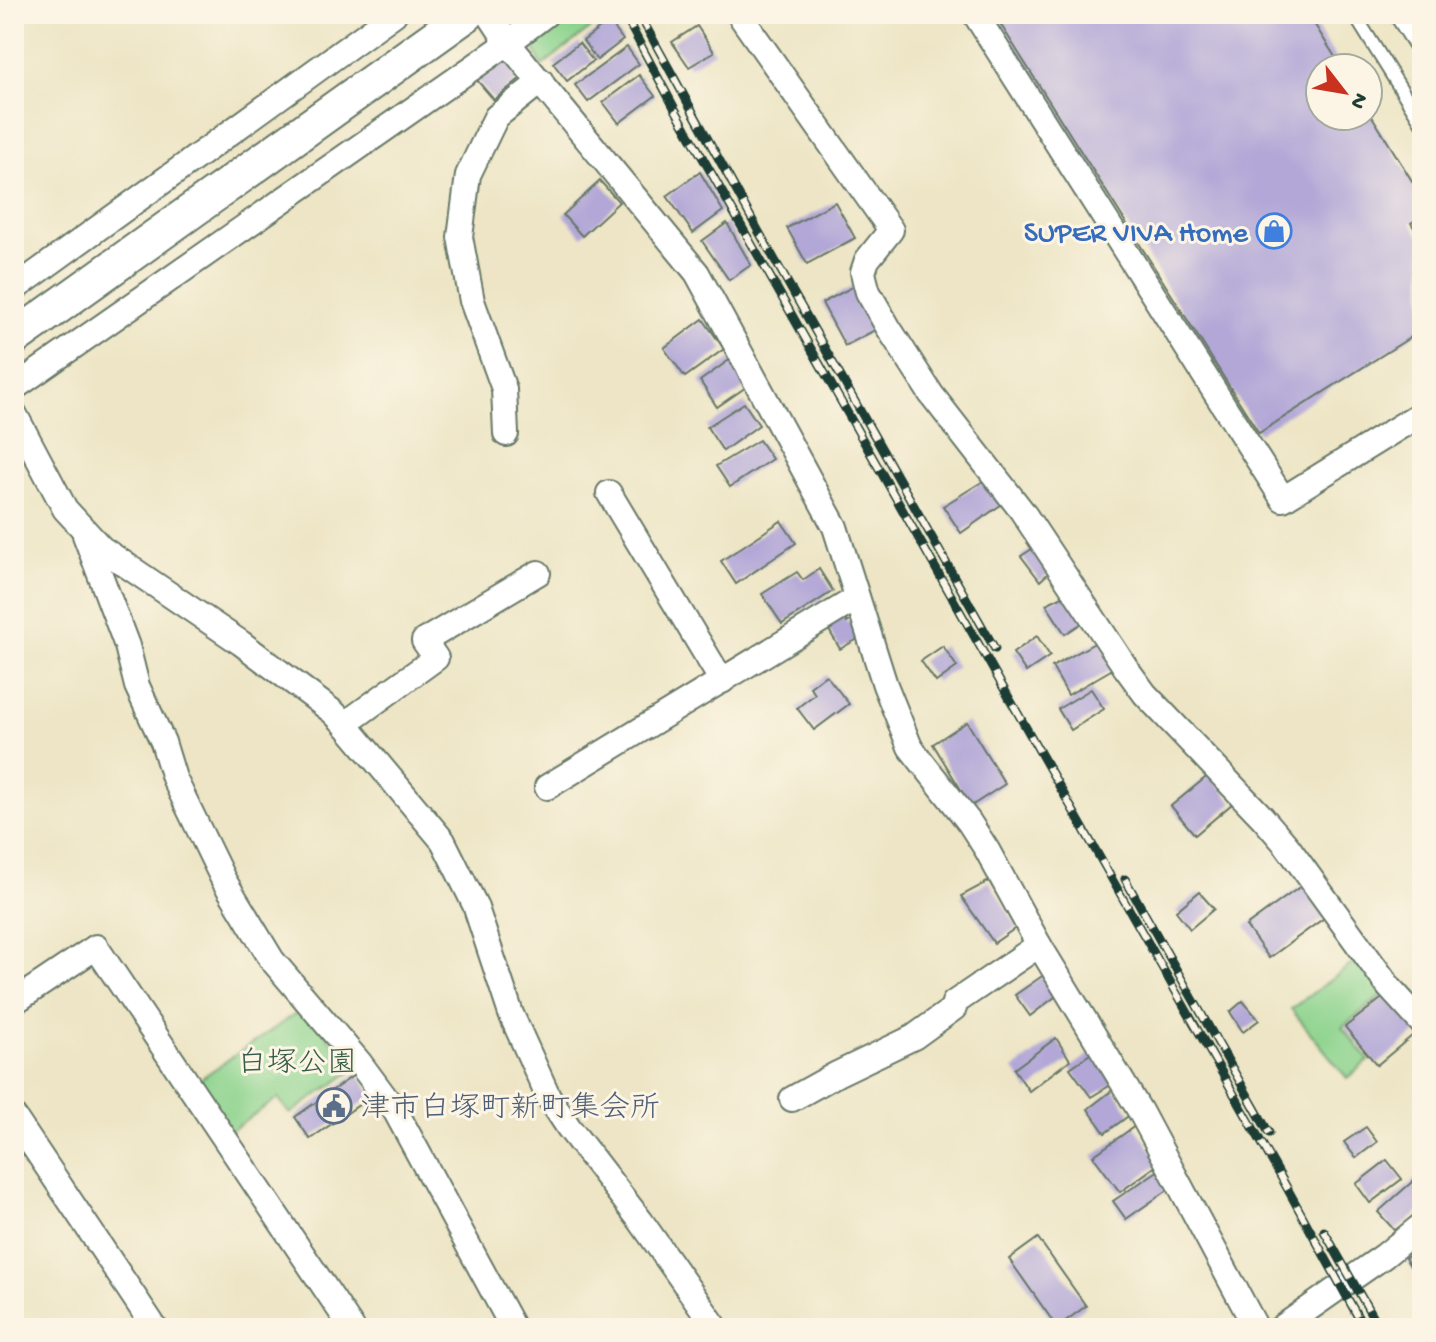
<svg xmlns="http://www.w3.org/2000/svg" width="1436" height="1342" viewBox="0 0 1436 1342" font-family="'Gochi Hand','Klee One',sans-serif">
<style>
.green{fill:#8cd38d;stroke:#568860;stroke-width:2}
.building{fill:#b2a7d7}
.lines{fill:none;stroke-linecap:round;stroke-linejoin:round}
.lane-casing{stroke:#677867;stroke-width:16}
.street-casing{stroke:#677867;stroke-width:28}
.secondary-casing{stroke:#677867;stroke-width:38}
.lane{stroke:#fff;stroke-width:12}
.street{stroke:#fff;stroke-width:24}
.secondary{stroke:#fff;stroke-width:34}
.rail-casing{stroke:#1f3d34;stroke-width:9}
.rail{stroke:#fcf5e5;stroke-width:6;stroke-dasharray:18;stroke-linecap:butt}
.labels{text-anchor:middle;stroke-width:6;stroke-linejoin:round;paint-order:stroke}
.shop-label{font-size:30px;fill:#366cbe;stroke:#fcf5e5;text-anchor:end}
.park-label{font-size:30px;fill:#355b46;stroke:#fcf5e5}
.service-label{font-size:30px;fill:#4e5e75;stroke:#fcf5e5;text-anchor:start}
</style>
<rect width="100%" height="100%" fill="#fcf5e5"/>
<filter id="ink" filterUnits="userSpaceOnUse"><feTurbulence type="fractalNoise" baseFrequency=".0125" numOctaves="2"/><feDisplacementMap in="SourceGraphic" scale="16" xChannelSelector="R" yChannelSelector="G"/><feConvolveMatrix kernelMatrix="1 2 1 2 8 2 1 2 1" color-interpolation-filters="sRGB"/></filter>
<filter id="wash" filterUnits="userSpaceOnUse"><feTurbulence type="fractalNoise" baseFrequency=".006" numOctaves="4" result="noise"/><feDisplacementMap in="SourceGraphic" scale="32" xChannelSelector="R" yChannelSelector="G"/><feGaussianBlur stdDeviation="1.8" result="paint"/><feColorMatrix in="noise" values="0 0 0 0 0 0 0 0 0 0 0 0 0 0 0 0 0 1.4 0 .05"/><feComposite in="paint" operator="in"/></filter>
<g filter="url(#wash)">
<rect width="100%" height="100%" fill="#ede5c5"/>
<g class="green">
<polygon points="571,14 609,14 542,66 532,44"/>
<polygon points="1359,959 1385,993 1342,1027 1369,1060 1347,1078 1291,1009"/>
<polygon points="304,1008 355,1069 290,1114 278,1098 229,1132 197,1081"/>
</g>
<g id="blocks">
<g class="building">
<polygon points="994,14 1308,14 1342,68 1320,68 1320,116 1368,116 1368,110 1422,197 1422,215 1411,223 1422,240 1422,330 1259,433"/>
<polygon points="609,21 623,40 597,60 583,41"/>
<polygon points="697,26 714,52 689,67 672,42"/>
<polygon points="579,43 593,61 567,81 553,63"/>
<polygon points="627,47 639,64 588,102 575,85"/>
<polygon points="504,56 522,77 494,100 476,79"/>
<polygon points="639,75 655,96 619,123 603,102"/>
<polygon points="700,172 723,211 693,233 667,196"/>
<polygon points="600,181 619,202 582,236 563,215"/>
<polygon points="835,202 855,238 807,264 787,228"/>
<polygon points="727,223 751,265 729,280 702,241"/>
<polygon points="854,286 877,329 845,346 822,303"/>
<polygon points="703,319 724,349 685,377 664,348"/>
<polygon points="732,358 749,385 717,407 700,381"/>
<polygon points="744,403 759,425 723,451 707,427"/>
<polygon points="759,440 772,459 730,487 716,466"/>
<polygon points="985,480 1002,504 961,533 943,506"/>
<polygon points="781,521 796,543 736,584 721,561"/>
<polygon points="1040,544 1055,567 1040,581 1021,556"/>
<polygon points="819,569 833,591 782,624 762,594 797,572 803,580"/>
<polygon points="1067,594 1085,621 1065,634 1046,604"/>
<polygon points="843,615 847,623 853,619 863,636 840,649 826,625"/>
<polygon points="1037,636 1050,656 1026,672 1013,653"/>
<polygon points="1100,640 1116,667 1068,695 1052,667"/>
<polygon points="943,646 957,667 936,682 921,661"/>
<polygon points="826,675 849,704 814,730 797,708 815,694 810,687"/>
<polygon points="1091,689 1104,709 1071,730 1058,709"/>
<polygon points="967,722 1005,784 971,806 933,744"/>
<polygon points="1210,774 1233,803 1195,835 1171,806"/>
<polygon points="989,881 1017,927 994,943 961,896"/>
<polygon points="1308,881 1331,913 1269,958 1246,926"/>
<polygon points="1199,892 1214,909 1190,929 1176,911"/>
<polygon points="1045,974 1060,993 1030,1016 1015,995"/>
<polygon points="1386,995 1418,1031 1377,1065 1345,1027"/>
<polygon points="1243,1001 1259,1020 1243,1032 1230,1012"/>
<polygon points="1056,1038 1070,1060 1029,1091 1014,1069"/>
<polygon points="1093,1052 1114,1083 1091,1097 1070,1068"/>
<polygon points="357,1073 373,1095 310,1139 295,1117"/>
<polygon points="1114,1089 1131,1114 1105,1133 1088,1109"/>
<polygon points="1135,1126 1160,1163 1120,1192 1093,1156"/>
<polygon points="1366,1127 1377,1142 1356,1158 1344,1142"/>
<polygon points="1387,1160 1402,1179 1370,1203 1356,1184"/>
<polygon points="1159,1170 1172,1187 1126,1219 1113,1201"/>
<polygon points="1421,1174 1422,1210 1395,1231 1378,1212"/>
<polygon points="1038,1238 1086,1306 1057,1327 1009,1259"/>
<polygon points="1422,1248 1422,1271 1416,1275 1405,1258"/>
</g>
</g>
</g>
<g filter="url(#ink)">
<use href="#blocks" fill-opacity="0" stroke="#677867" stroke-width="2"/>
<g class="lines">
<defs>
<polyline id="lane" points="1354,14 1422,123"/>
<g id="street">
<polyline points="489,14 508,43 697,273 835,527 885,685 910,747 969,822 987,850 1039,945 1140,1111 1256,1328"/>
<polyline points="739,14 891,230 867,260 863,272 865,281 868,292 888,327 931,394 1022,511 1126,668 1145,694 1263,818 1287,846 1389,987 1422,1023"/>
<polyline points="975,14 1283,499 1422,413"/>
<polyline points="1402,14 1422,45"/>
<polyline points="14,289 394,14"/>
<polyline points="14,388 508,43 546,14"/>
<polyline points="14,413 65,509 101,548 241,643 333,712 345,724 443,841 475,905 511,1014 548,1096 569,1128 640,1220 716,1328"/>
<polyline points="506,434 504,389 472,301 460,237 468,175 496,117 541,81"/>
<polyline points="609,493 722,681"/>
<polyline points="85,535 127,646 137,686 163,742 174,778 223,879 272,960 359,1062 396,1112 513,1328"/>
<polyline points="345,724 436,658 424,641 538,573"/>
<polyline points="547,787 857,598"/>
<polyline points="14,1002 96,947 352,1328"/>
<polyline points="792,1099 837,1074 914,1037 954,1008 954,1003 1039,945"/>
<polyline points="14,1117 155,1328"/>
<polyline points="1281,1328 1384,1256 1422,1225"/>
</g>
<polyline id="secondary" points="14,338 467,14"/>
</defs>
<use href="#lane" class="lane-casing"/>
<use href="#street" class="street-casing"/>
<use href="#secondary" class="secondary-casing"/>
<use href="#lane" class="lane"/>
<use href="#street" class="street"/>
<use href="#secondary" class="secondary"/>
<defs>
<g id="rail">
<polyline points="624,14 675,109 1281,1177 1364,1328"/>
<polyline points="639,14 759,232 995,649"/>
<polyline points="1125,879 1269,1133"/>
<polyline points="1324,1231 1379,1328"/>
</g>
</defs>
<use href="#rail" class="rail-casing"/>
<use href="#rail" class="rail"/>
</g>
</g>
<defs>
<symbol id="shop-ring" viewBox="-11 -11 22 22"><circle r="9.5" fill="#fcf5e5" stroke="#3f7fe0" stroke-width="1.5"/><path d="M-5-2.5h2.3a2.7 3.5 0 0 1 5.4 0H5L5.5 6h-11ZM-1.5-2.5h3a1.5 2.3 0 0 0-3 0Z" fill="#3f7fe0"/></symbol>
<symbol id="civic-ring" viewBox="-11 -11 22 22"><circle r="9.5" fill="#fcf5e5" stroke="#5c6f8a" stroke-width="1.5"/><path d="M-.6-6.5H3V-4.5H.6V-3L4-1V1h2V6H-6V1h2V-1L-.6-3ZM-1.2 2.5V6h2.4V2.5Z" fill="#5c6f8a"/></symbol>
</defs>
<g fill-rule="evenodd">
<use href="#shop-ring" x="1254" y="211" width="40" height="40"/>
<use href="#civic-ring" x="314" y="1086" width="40" height="40"/>
</g>
<g class="labels">
<g class="shop-label">
<text x="1248" y="241">SUPER VIVA Home</text>
</g>
<g class="park-label">
<text x="297" y="1071">白塚公園</text>
</g>
<g class="service-label">
<text x="360" y="1116">津市白塚町新町集会所</text>
</g>
</g>
<rect width="1436" height="1342" fill="none" stroke="#fcf5e5" stroke-width="48"/>
<g transform="translate(1344 92) rotate(121)"><circle r="38" fill="#fcf5e5" stroke="#a4ab9e" stroke-width="2"/>
<path d="M0-6L14 30L0 20L-14 30Z" fill="#c8321e"/>
<text y="-12" font-size="22" font-weight="bold" text-anchor="middle" fill="#1f3d34">N</text>
</g>
</svg>
